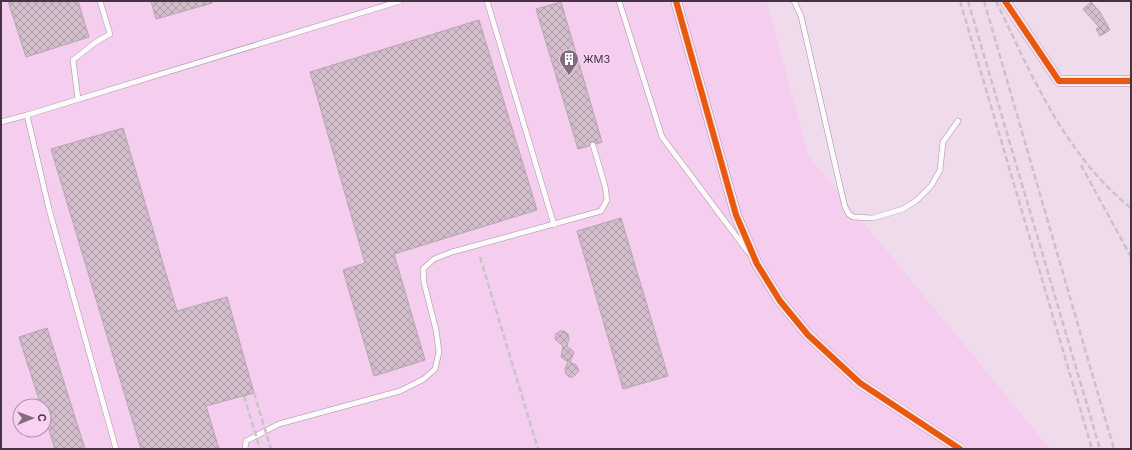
<svg xmlns="http://www.w3.org/2000/svg" width="1132" height="450" viewBox="0 0 1132 450" font-family="Inter,sans-serif">
<style>
.built{fill:#f5cdef;fill-rule:evenodd}
.building{fill:url(#building-cross-hatch);stroke:#b7a3b0}
.lines{fill:none;stroke-linecap:round;stroke-linejoin:round}
.lane-casing{stroke:#a492a1;stroke-width:6}
.street-casing{stroke:#a492a1;stroke-width:11}
.lane{stroke:#fdfafc;stroke-width:5}
.street{stroke:#fdfafc;stroke-width:10}
.rail{stroke:#c9c3c8;stroke-width:2.5;stroke-dasharray:6 3;stroke-linecap:butt}
.cycleway-casing{stroke:#f9d2f3;stroke-width:8}
.cycleway{stroke:#e8590c;stroke-width:6}
.labels{text-anchor:middle;stroke-width:3.5;stroke-linejoin:round;paint-order:stroke}
.poi-label{font-size:11px;fill:#453242;stroke:#f9d2f3;text-anchor:start}
</style>
<defs>
<pattern id="building-cross-hatch" width="8" height="8" patternUnits="userSpaceOnUse"><rect width="8" height="8" fill="#d3bfcc"/><path d="M0 0l8 8M0 8l8-8" fill="none" stroke="#ad9ca7"/></pattern>
</defs>
<rect width="100%" height="100%" fill="#f0dbed"/>
<path class="built" d="M1,1H767L808,155L1050,449H1ZM20,406H44V430H20Z"/>
<g class="building">
<polygon points="8,1 78,1 89,37 26,57"/>
<polygon points="151,1 212,1 212,3 156,19"/>
<polygon points="561,2 602,142 597,144 592,141 589,146 578,149 536,9"/>
<polygon points="1091,2 1100,12 1110,30 1100,36 1096,29 1099,27 1083,9"/>
<polygon points="479,20 537,210 394,254 425,360 374,376 343,270 365,263 310,72"/>
<polygon points="123,128 177,311 227,297 254,393 206,406 219,449 141,449 51,149"/>
<polygon points="621,218 668,376 623,389 577,231"/>
<polygon points="47,328 85,449 55,449 44,414 44,406 41,406 19,337"/>
<polygon points="560,331 564,331 568,334 569,338 567,346 574,352 570,362 576,365 579,371 573,377 569,377 566,374 565,369 568,362 561,357 563,346 555,339 556,334"/>
</g>
<g class="lines">
<defs>
<g id="lane">
<polyline points="487,1 554,225"/>
<polyline points="619,1 662,137 748,252"/>
<polyline points="794,1 801,16 840,186 845,207 849,214 853,217 873,218 903,209 916,201 931,186 940,170 943,142 958,121"/>
<polyline points="78,99 73,60 96,42 110,34 100,1"/>
<polyline points="1,122 27,115"/>
<polyline points="116,449 49,209 27,115 400,1"/>
<polyline points="245,449 246,441 279,424 400,391 424,379 435,369 439,352 436,330 424,283 423,269 434,259 452,252 601,211 607,200 605,186 593,145"/>
</g>
<g id="street">
<polyline points="676,1 736,215 757,264 780,301 808,335 860,383 960,449"/>
<polyline points="1005,1 1059,81 1131,81"/>
</g>
</defs>
<use href="#lane" class="lane-casing"/>
<use href="#street" class="street-casing"/>
<use href="#lane" class="lane"/>
<use href="#street" class="street"/>
<g class="rail">
<polyline points="960,1 1092,449"/>
<polyline points="968,1 1100,449"/>
<polyline points="984,1 1114,449"/>
<path d="M996,1C1032,76 1065,155 1131,208"/>
<polyline points="1081,165 1131,257"/>
<polyline points="480,257 538,449"/>
<polyline points="254,393 271,449"/>
<polyline points="244,396 260,449"/>
</g>
<defs>
<g id="cycleway">
<polyline points="676,1 736,215 757,264 780,301 808,335 860,383 960,449"/>
<polyline points="1005,1 1059,81 1131,81"/>
</g>
</defs>
<use href="#cycleway" class="cycleway-casing"/>
<use href="#cycleway" class="cycleway"/>
</g>
<defs>
<symbol id="building-pin" viewBox="-11 -11 22 30"><path d="M0 17L-7.5 6A9.5 9.5 0 1 1 7.5 6Z" fill="#816d7e" stroke="#f9d2f3"/><path d="M-4-6H4V6H1V3H-1V6H-4ZM-2.5-4.3h1.7v1.8h-1.7ZM.8-4.3h1.7v1.8H.8ZM-2.5-1h1.7V.8h-1.7ZM.8-1h1.7V.8H.8Z" fill="#fff"/></symbol>
</defs>
<g fill-rule="evenodd">
<use href="#building-pin" x="558" y="48" width="22" height="30"/>
</g>
<g class="labels">
<g class="poi-label">
<text x="583" y="63">ЖМЗ</text>
</g>
</g>
<rect width="1132" height="450" fill="none" stroke="#453242" stroke-width="4"/>
<g transform="translate(32 418) rotate(89)"><circle r="19" fill="#f9d2f3" stroke="#b192ac"/>
<path d="M0-3L7 15L0 10L-7 15Z" fill="#816d7e"/>
<text y="-6" font-size="11" font-weight="bold" text-anchor="middle" fill="#453242">С</text>
</g>
</svg>
